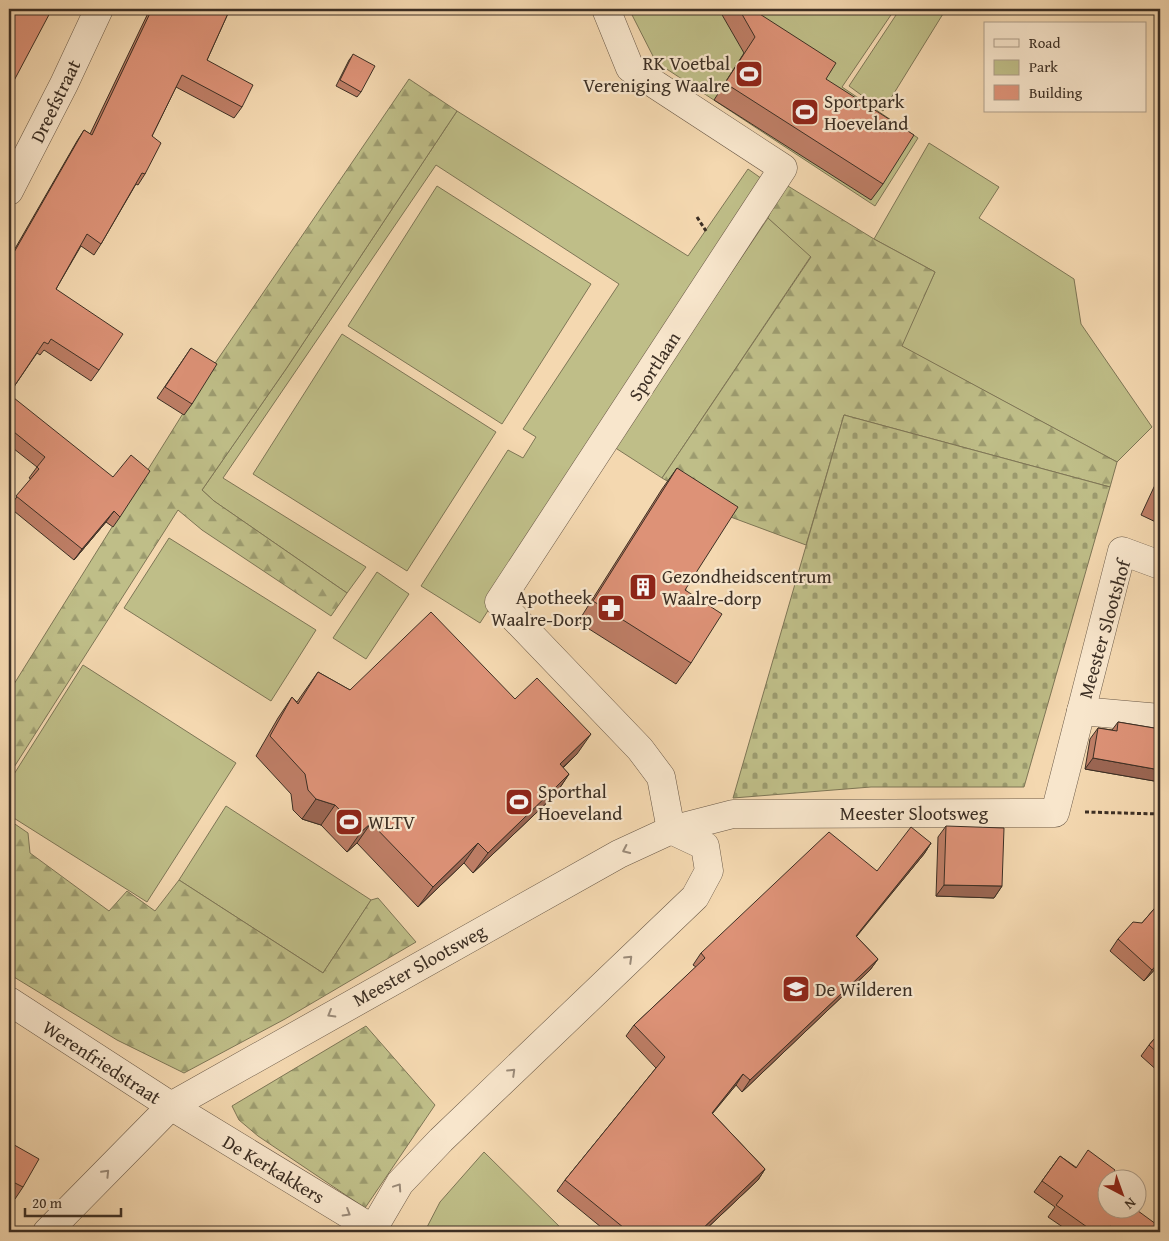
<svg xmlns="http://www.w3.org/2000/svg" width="1169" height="1241" viewBox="0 0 1169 1241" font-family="'Gentium Book Plus',serif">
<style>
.green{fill:#bfbe88;stroke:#7e7656}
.forest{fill:url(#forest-firs);stroke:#7e7656}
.cemetery{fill:url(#cemetery-stones);stroke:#7e7656}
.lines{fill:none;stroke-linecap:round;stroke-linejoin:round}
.minor-casing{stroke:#6a5947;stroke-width:29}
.path{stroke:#3c2f24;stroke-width:3;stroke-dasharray:4 2.5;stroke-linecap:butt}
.minor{stroke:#f8e6cc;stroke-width:28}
.wall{fill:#be7e66;stroke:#3c2f24}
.shaded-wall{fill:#9b6653;stroke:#3c2f24}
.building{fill:#dd9277;stroke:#3c2f24}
.oneway{stroke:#9a8a78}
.labels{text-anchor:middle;stroke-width:4.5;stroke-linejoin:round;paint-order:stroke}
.poi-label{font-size:19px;fill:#3c2f24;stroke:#f8e6cc;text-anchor:start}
.street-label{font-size:19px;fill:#3c2f24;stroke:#f8e6cc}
</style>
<defs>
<pattern id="forest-firs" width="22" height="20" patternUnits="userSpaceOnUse" patternTransform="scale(1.25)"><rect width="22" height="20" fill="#bfbe88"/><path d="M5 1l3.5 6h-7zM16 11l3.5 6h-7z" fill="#9c9b6f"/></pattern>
<pattern id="cemetery-stones" width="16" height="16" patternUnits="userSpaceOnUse" patternTransform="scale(1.25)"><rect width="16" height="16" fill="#bfbe88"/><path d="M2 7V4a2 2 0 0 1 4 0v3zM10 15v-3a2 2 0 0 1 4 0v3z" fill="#9c9b6f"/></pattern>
</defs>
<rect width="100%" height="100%" fill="#f4d8b0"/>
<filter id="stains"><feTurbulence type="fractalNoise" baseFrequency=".004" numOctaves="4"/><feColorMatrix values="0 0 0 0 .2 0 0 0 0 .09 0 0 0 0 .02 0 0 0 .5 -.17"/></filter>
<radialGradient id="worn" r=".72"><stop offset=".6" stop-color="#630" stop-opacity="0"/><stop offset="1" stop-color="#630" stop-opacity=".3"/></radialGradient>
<g class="green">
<polygon points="629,9 895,9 842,87 918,138 875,206 656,62"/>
<polygon points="900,9 946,9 883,111 849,86"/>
<polygon points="457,111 688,256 748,169 765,181 480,623 421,586 508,450 523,458 536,437 523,429 619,284 436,165 223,478 366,567 347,593 214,501 202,490 286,369"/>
<polygon points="929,143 999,187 979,218 1074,279 1081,324 1152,427 1117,462 901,346 935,272 874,239"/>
<polygon points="437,186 591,284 502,424 348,326"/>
<polygon points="768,218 811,256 662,478 614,447"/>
<polygon points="342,334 496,432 407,571 253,474"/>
<polygon points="169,538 316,630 271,701 124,608"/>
<polygon points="377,572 409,594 366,659 333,638"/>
<polygon points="83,665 236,763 147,902 9,815 9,782"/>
<polygon points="226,806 371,900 323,973 179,880"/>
<polygon points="484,1152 565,1232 425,1231 440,1202"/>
</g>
<g class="forest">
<polygon points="409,79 457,111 286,369 202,490 214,501 347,593 331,616 202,530 178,510 9,775 9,692 207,375"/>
<polygon points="783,183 874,239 935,272 902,346 1117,462 1110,487 844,415 806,545 728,516 662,478 811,257 768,218"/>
<polygon points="9,820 28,833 30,853 109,911 127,891 155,911 179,880 323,973 371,900 378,898 416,942 285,1019 184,1073 117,1040 9,974"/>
<polygon points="366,1026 435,1105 365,1208 258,1136 239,1120 232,1106"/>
</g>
<polygon class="cemetery" points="844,415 1110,487 1024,787 871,787 733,798"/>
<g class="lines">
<defs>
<g id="minor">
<polyline points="606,9 630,68 783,168 499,602 640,749 661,777 671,830"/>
<polyline points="9,191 64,84 99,9"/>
<polyline points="1081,711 1160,718"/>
<polyline points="9,1001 171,1106 378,1232"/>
<polyline points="373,1229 400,1183 441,1140 695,897 709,871 705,846 671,830"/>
<polyline points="47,1232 171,1106 619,854 671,830 733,814 1055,813 1122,551 1160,565"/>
</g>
</defs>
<use href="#minor" class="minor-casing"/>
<g class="path">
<polyline points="697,217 706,231"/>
<polyline points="1085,812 1160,814"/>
</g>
<use href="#minor" class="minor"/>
</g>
<g class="wall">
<polygon points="150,9 230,9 207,60 242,107 234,118 176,87 152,136 145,174 138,185 136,184 101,244 94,255 81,246 56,289 99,370 91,381 44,350 40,355 37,353 9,394 120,517 113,527 106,522 74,560 9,507 31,479 29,478 37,467 9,445 9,259 77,141 84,130 90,134"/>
<polygon points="279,9 292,9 289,14"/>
<polygon points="724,9 752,9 826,79 883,184 871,200 714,100 744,53 721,13"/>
<polygon points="353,55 361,92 357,97 336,86 349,60"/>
<polygon points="191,348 192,404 184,415 157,398"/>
<polygon points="677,468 691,663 676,684 578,622 662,489"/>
<polygon points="1160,478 1160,524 1141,515 1154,487"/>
<polygon points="318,672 350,690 515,699 577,754 563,768 569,774 555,795 473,873 464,863 418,907 357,843 347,852 321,825 302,819 293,810 291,794 256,756 278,718 292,697 297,702"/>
<polygon points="1118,722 1160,729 1160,782 1085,769 1090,739 1098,728 1112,730"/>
<polygon points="946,826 1002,886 994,898 936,896 938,837"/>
<polygon points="931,843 924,854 856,936 878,959 870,970 742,1092 736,1085 712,1113 765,1169 758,1180 703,1232 607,1232 557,1191 565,1180 656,1068 626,1036 634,1025 696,967 693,965 701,953 877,871"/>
<polygon points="1160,902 1160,968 1158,966 1144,981 1110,951 1118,939 1142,923"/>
<polygon points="1160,1032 1160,1073 1141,1056 1149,1045"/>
<polygon points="9,1142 23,1187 15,1199 9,1195"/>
<polygon points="1060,1156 1104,1187 1160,1232 1070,1232 1048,1217 1055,1207 1034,1192"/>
</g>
<g class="shaded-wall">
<polygon points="114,511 106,522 74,560 82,549"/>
<polygon points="591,734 577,754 545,784 560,764"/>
<polygon points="1093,758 1160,770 1160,782 1085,769"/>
<polygon points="569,774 555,795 473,873 488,853"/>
<polygon points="316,799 335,805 321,825 302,819"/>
<polygon points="371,823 357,843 347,852 361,832"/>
<polygon points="478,843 464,863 418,907 433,887"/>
<polygon points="931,843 924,854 848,947 856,936"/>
<polygon points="944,885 1002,886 994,898 936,896"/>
<polygon points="878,959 870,970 742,1092 750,1080"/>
<polygon points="1160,961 1160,962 1158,966 1144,981 1152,970"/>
<polygon points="743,1074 736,1085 704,1124 712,1113"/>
<polygon points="765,1169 758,1180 703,1232 699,1232"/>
</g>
<g class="building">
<polygon points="9,9 52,9 9,90"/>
<polygon points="152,9 230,9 207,60 253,85 242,107 182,75 152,136 161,143 145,174 142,173 101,244 87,234 56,289 123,334 99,370 51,339 48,344 44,342 9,394 113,477 131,455 150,471 120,517 114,511 82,549 16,496 39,469 37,467 45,457 9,428 9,261 84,130 92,135"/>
<polygon points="739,9 752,9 836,63 826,79 914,135 883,184 725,83 755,37"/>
<polygon points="353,54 375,66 361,92 340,80"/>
<polygon points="191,348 217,364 192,404 165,387"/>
<polygon points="677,468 738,507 685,590 722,614 691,663 593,601"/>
<polygon points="431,612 515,699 537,678 591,734 560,764 569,774 555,788 488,853 478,843 433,887 371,823 361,832 335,805 316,799 308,790 305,774 270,736 292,697 298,704 318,672 350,690"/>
<polygon points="1118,722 1160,729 1160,770 1093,758 1098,728 1117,731"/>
<polygon points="946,826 1004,828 1002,886 944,885"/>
<polygon points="911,827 931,843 856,936 878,959 750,1080 743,1074 712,1113 765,1169 699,1232 629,1232 565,1180 665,1057 634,1025 705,958 701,953 829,832 877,871"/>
<polygon points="1160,902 1160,961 1152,970 1118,939 1133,922 1142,923"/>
<polygon points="1160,1032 1160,1055 1149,1045"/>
<polygon points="9,1142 39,1159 23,1187 9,1180"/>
<polygon points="1088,1150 1115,1170 1109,1178 1106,1178 1106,1182 1104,1187 1106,1189 1106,1208 1134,1208 1160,1227 1160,1232 1119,1232 1110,1226 1110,1232 1106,1232 1099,1227 1095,1232 1094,1232 1056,1205 1063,1196 1042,1181 1060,1156 1076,1168"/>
<polygon points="116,1229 119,1232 113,1232"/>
</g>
<defs><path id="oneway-chevron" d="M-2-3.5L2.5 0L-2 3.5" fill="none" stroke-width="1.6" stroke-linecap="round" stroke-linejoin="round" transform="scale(1.25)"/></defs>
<g class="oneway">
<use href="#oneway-chevron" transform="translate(626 850) rotate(155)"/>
<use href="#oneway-chevron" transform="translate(629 959) rotate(-44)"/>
<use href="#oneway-chevron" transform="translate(331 1014) rotate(150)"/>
<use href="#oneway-chevron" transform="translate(512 1072) rotate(-44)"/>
<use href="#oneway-chevron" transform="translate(106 1173) rotate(-46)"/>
<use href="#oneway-chevron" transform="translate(398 1187) rotate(-56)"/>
<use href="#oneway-chevron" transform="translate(347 1213) rotate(31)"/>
</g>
<defs>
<symbol id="stadium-square" viewBox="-11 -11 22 22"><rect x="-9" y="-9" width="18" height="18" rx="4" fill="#8f2418" stroke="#f8e6cc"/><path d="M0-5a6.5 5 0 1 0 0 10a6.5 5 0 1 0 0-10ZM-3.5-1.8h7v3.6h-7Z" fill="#fff"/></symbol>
<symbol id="building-square" viewBox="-11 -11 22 22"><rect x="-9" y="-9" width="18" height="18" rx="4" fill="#8f2418" stroke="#f8e6cc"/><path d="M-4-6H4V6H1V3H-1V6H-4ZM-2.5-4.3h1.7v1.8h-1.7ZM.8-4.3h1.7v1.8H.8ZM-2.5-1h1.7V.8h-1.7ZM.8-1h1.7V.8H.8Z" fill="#fff"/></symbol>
<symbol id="pharmacy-square" viewBox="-11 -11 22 22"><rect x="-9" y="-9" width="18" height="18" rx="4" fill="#8f2418" stroke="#f8e6cc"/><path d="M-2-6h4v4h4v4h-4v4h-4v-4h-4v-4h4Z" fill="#fff"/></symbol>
<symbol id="school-square" viewBox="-11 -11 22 22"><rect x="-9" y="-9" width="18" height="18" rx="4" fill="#8f2418" stroke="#f8e6cc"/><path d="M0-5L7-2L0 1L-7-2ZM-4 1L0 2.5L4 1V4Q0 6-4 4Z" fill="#fff"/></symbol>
</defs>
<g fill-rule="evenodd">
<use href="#stadium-square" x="733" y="58" width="32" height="32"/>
<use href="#stadium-square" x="789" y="96" width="32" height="32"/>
<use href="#building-square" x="627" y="571" width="32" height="32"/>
<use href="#pharmacy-square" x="595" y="592" width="32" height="32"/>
<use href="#stadium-square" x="503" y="786" width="32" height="32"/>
<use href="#stadium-square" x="333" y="806" width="32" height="32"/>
<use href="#school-square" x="780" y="973" width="32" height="32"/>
</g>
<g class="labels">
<g class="poi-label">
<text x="730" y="70" text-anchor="end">RK Voetbal<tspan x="730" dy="22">Vereniging Waalre</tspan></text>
<text x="824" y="108">Sportpark<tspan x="824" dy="22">Hoeveland</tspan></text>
<text x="662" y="583">Gezondheidscentrum<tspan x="662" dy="22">Waalre-dorp</tspan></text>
<text x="592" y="604" text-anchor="end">Apotheek<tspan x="592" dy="22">Waalre-Dorp</tspan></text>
<text x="538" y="798">Sporthal<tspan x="538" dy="22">Hoeveland</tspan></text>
<text x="368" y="829">WLTV</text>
<text x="815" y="996">De Wilderen</text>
</g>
<g class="street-label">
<text transform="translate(55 101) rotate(-64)" y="7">Dreefstraat</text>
<text transform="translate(654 366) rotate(-57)" y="7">Sportlaan</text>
<text transform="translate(1104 629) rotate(-74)" y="7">Meester Slootshof</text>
<text x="914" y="820">Meester Slootsweg</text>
<text transform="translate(419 965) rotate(-29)" y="7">Meester Slootsweg</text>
<text transform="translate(102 1062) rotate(33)" y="7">Werenfriedstraat</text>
<text transform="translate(274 1169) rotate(31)" y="7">De Kerkakkers</text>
</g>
</g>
<rect width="1169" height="1241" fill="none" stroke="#f4d8b0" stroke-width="30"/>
<rect x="10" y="10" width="1149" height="1221" fill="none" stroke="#3c2f24" stroke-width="2.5"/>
<rect x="15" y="15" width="1139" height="1211" fill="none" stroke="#3c2f24"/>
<rect x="984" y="22" width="162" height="90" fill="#f8e6cc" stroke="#ad9d89"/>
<rect x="994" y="39" width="25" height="8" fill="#f8e6cc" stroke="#ad9d89"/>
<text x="1029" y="48" font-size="15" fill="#3c2f24">Road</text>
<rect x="994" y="60" width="25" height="15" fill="#bfbe88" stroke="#ad9d89"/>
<text x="1029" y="72" font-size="15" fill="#3c2f24">Park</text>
<rect x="994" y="85" width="25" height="15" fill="#dd9277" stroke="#ad9d89"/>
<text x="1029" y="98" font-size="15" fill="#3c2f24">Building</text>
<g transform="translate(1122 1194) rotate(139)"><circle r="24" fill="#f8e6cc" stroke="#ad9d89"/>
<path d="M0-4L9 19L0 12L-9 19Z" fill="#8f2418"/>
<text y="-8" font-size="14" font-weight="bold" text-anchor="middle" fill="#3c2f24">N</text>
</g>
<path d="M25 1208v8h96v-8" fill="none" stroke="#3c2f24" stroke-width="2.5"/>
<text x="32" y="1208" font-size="15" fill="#3c2f24" stroke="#f8e6cc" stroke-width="4" paint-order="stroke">20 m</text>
<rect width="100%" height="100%" filter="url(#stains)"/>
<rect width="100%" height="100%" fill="url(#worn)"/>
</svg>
